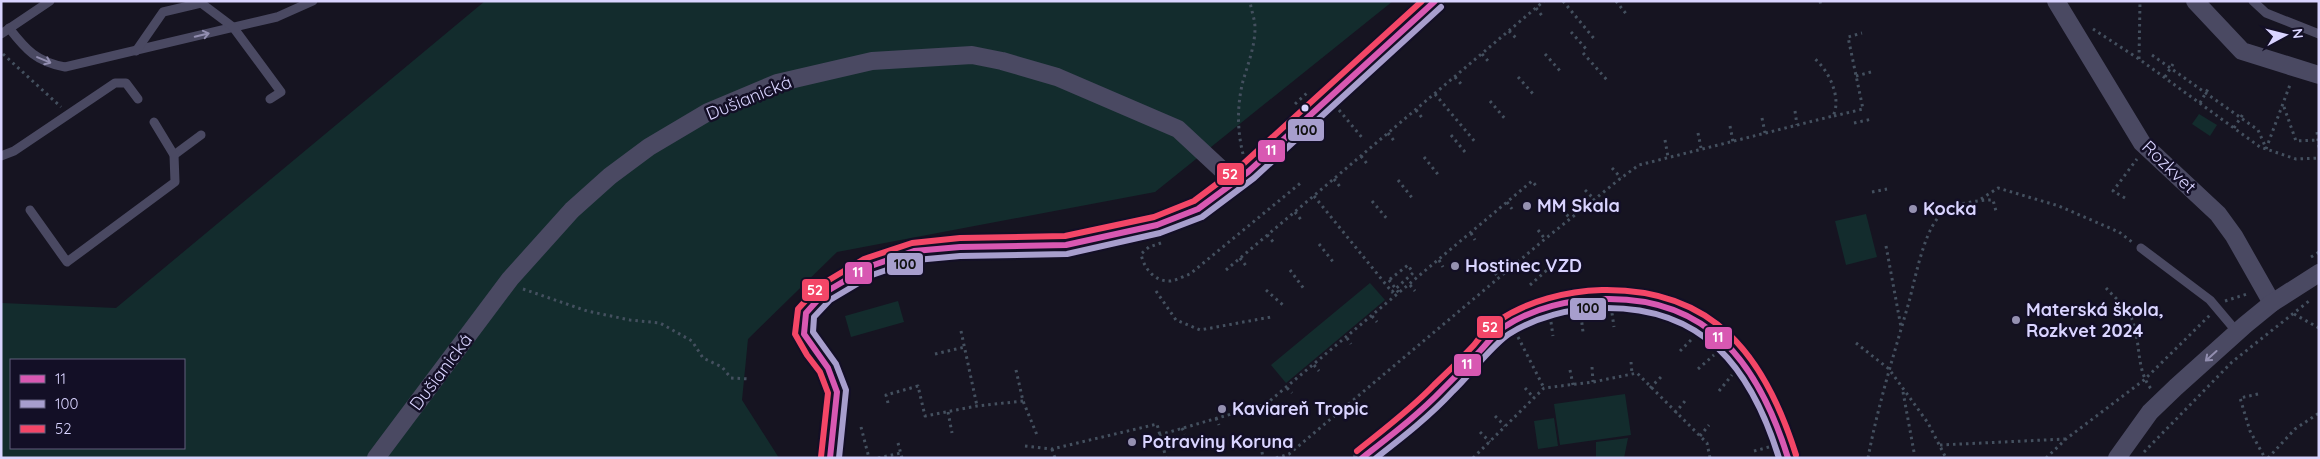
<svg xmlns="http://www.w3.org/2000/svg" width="2320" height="459" viewBox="0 0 2320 459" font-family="Quicksand,sans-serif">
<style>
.green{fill:#132c2d;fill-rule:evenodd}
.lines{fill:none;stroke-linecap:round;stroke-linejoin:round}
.path{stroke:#44505f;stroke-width:3;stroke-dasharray:2.5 4;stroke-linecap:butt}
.service{stroke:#4a4962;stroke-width:9}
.minor{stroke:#4a4962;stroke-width:18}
.path-bridge{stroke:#44505f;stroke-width:3;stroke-dasharray:2.5 4;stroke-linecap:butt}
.bus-1-casing{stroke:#130f26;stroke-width:10}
.bus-2-casing{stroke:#130f26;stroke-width:10}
.bus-3-casing{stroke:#130f26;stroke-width:10}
.bus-1{stroke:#d858b2;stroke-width:6}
.bus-2{stroke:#a79ecd;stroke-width:6}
.bus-3{stroke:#f34667;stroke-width:6}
.oneway{stroke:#928eb0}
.bus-dot{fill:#d9d4ff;stroke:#130f26;stroke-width:2}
.poi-dot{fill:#9591b1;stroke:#130f26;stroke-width:2}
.labels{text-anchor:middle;stroke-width:5;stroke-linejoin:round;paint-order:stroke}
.street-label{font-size:18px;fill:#d9d4ff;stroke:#130f26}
.poi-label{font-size:18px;font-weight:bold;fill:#d9d4ff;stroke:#130f26;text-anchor:start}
.line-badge{stroke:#130f26;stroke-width:2}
.badge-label{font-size:14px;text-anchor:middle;font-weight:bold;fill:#fff}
.pale-badge-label{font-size:14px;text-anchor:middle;font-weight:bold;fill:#111}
</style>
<rect width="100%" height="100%" fill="#161421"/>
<g class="green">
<path d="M485,1H1393L1155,192L837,252L748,339L742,400L779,458H1L2,303L116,308ZM11,360H184V448H11Z"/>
<polygon points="2199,114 2217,125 2210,136 2192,124"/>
<polygon points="1866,214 1877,257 1846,265 1835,221"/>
<polygon points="1370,283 1385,300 1286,383 1271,365"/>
<polygon points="898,301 904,322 851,337 845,316"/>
<polygon points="1625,394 1631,435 1560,445 1554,404"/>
<polygon points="1554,418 1558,446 1538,449 1534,421"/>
<polygon points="1628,438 1624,458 1596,458 1596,442"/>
</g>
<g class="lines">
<g class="path">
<polyline points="1563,1 1596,41"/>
<polyline points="1616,1 1627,15"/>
<polyline points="1820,1 1821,6"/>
<polyline points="1536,8 1543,17"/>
<polyline points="2093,29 2139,59 2260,147 2296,159 2319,158"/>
<polyline points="1509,31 1517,39"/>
<polyline points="1571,32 1587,50"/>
<polyline points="1583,53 1607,80"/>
<polyline points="3,54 61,107"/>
<polyline points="1482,54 1489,62"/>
<polyline points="1545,54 1561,72"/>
<polyline points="2152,55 2258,130 2266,148"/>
<polyline points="2139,59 2140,1"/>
<polyline points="1856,76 1871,72"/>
<polyline points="1455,77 1462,85"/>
<polyline points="1518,77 1534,95"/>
<polyline points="2165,77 2173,64"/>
<polyline points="1435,94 1476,143"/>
<polyline points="1490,101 1506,120"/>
<polyline points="2200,103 2208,89"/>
<polyline points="1295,104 1307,93"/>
<polyline points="2284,107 2296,141 2319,140"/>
<polyline points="1339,110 1364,140"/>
<polyline points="1416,110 1423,119"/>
<polyline points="1795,111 1797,125"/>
<polyline points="1834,116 1863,109 1848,37 1862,33"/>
<polyline points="1762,118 1765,133"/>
<polyline points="1854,123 1872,119"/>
<polyline points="1730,126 1733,142"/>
<polyline points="2234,128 2243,114"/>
<polyline points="2317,132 2319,148"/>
<polyline points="1388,133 1395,142"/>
<polyline points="1698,133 1701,148"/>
<polyline points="1451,135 1465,152"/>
<polyline points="1665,140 1668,157"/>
<polyline points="2266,149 2291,82"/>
<path d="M1243,154C1237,130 1237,105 1243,81C1248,64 1255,46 1255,28C1255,19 1251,10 1250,1"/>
<polyline points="1361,156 1368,165"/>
<polyline points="1424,157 1440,177"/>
<polyline points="1612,168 1621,178"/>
<polyline points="1334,179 1341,188"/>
<polyline points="1398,180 1413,199"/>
<polyline points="1585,190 1594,199"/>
<polyline points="1872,192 1887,189"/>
<polyline points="1314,196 1392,292 1413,273 1408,265 1389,280"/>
<polyline points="2125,198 2113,191 2137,159"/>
<polyline points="1981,199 1998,188 2059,206 2119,232 2132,242"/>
<polyline points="1372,201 1388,220"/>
<polyline points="1507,202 1512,209"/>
<polyline points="1562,210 1571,219"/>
<polyline points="1295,212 1302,221"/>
<polyline points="1538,230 1545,239"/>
<polyline points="1471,233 1475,240"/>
<polyline points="1267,235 1275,244"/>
<path d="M1161,243L1149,247L1141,254C1144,268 1154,282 1171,281C1177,280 1184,276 1190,274L1303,181"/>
<polyline points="1319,244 1334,263"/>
<polyline points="1886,246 1901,327"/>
<polyline points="2311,257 2319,252"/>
<polyline points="1240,258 1247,267"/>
<polyline points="1439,260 1443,267"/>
<polyline points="1226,270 1544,1"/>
<polyline points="1290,270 1304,289"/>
<polyline points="1495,273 1499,278"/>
<polyline points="1410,285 1415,291"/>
<polyline points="1530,285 1555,263"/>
<path d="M2106,288C2115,298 2129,309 2133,322C2141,345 2136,371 2152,390"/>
<polyline points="523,289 587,311 630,320 660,323 692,341 703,358 722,367 731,378 749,379"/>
<polyline points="1266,290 1283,305"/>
<polyline points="1156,291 1176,320 1200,330 1271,317"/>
<polyline points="2225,301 2247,294"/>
<polyline points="1612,313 1614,327"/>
<polyline points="2294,314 2319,328"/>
<polyline points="1372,316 1377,322"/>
<polyline points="1581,316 1583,332"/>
<polyline points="1551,322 1553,336"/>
<polyline points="961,331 977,406"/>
<polyline points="1518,337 1544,388"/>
<polyline points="1347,338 1351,344"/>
<polyline points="1856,343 1889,369 1928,423 1946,458"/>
<polyline points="1680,351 1693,338"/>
<polyline points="935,354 965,347"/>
<polyline points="1631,362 1632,374"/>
<polyline points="1314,365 1319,371"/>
<polyline points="1592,367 1593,382"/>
<polyline points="1698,369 1714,355"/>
<polyline points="1016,370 1023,401 1037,435"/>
<polyline points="1570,370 1573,385"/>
<polyline points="1287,388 1292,393"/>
<polyline points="1525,388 1534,398"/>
<polyline points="1650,388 1661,377"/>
<polyline points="1719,391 1732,375"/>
<polyline points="1903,392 1914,452"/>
<polyline points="2258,394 2240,398 2250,431 2265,458"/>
<polyline points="888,403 886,395 918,386 925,416 977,406 1023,401"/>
<polyline points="1254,408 1255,415"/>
<polyline points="948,412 952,433"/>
<polyline points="1675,413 1685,401"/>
<polyline points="1495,416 1505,426"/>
<polyline points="1216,418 1219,425"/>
<polyline points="861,427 869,458"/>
<polyline points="1182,428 1185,434"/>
<polyline points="1480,432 1490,442"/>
<polyline points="1159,435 1266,404 1532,181 1538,188"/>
<polyline points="1700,436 1709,425"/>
<polyline points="898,443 902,458"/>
<polyline points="1940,445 2065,439"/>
<polyline points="1025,446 1052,449 1157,424 1166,458"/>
<polyline points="1052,449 1055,458"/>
<polyline points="1754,451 1769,447"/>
<polyline points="1262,452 1263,458"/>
<polyline points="2144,452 2232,362 2309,301"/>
<polyline points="878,458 901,453"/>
<path d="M1276,458L1289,454L1545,239L1621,178L1639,165L1833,116C1842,98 1829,71 1815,59"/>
<polyline points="1473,458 1544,388 1593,382 1637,373 1707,443 1710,458"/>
<path d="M1868,458C1878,405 1894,354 1909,302C1915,279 1923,237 1937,219C1948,204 1976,200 1993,200L1996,211"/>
<polyline points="2046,458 2066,439 2144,380 2210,315"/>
<polyline points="2268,458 2295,429 2319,413"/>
</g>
<g class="service">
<polyline points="2253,1 2266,13 2319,34"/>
<path d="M9,28C26,50 37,62 65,67L277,17L313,1"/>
<polyline points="1,34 50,1"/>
<polyline points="136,51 163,12 201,3 233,27 281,92 270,99"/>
<polyline points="174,155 201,135"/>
<polyline points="1,156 14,151 115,83 126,83 138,99"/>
<polyline points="30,210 67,262 175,182 174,155 154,122"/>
<polyline points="2141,248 2210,300 2237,332"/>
</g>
<g class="minor">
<polyline points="2056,1 2142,143 2218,214 2234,236 2272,303"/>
<polyline points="2195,1 2242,51 2319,75"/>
<polyline points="376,458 510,279 572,210 610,176 649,147 708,112 777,83 872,61 972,55 1002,61 1057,77 1178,129 1235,182"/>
<polyline points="830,458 837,392 828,368 814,350 804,334 806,313 824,293 868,267 914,251 960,247 1066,245 1157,225 1198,209 1248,172 1435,1"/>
<path d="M1362,458C1384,440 1409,423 1429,403C1447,386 1463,368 1480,351C1487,343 1495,333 1504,327C1530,311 1559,303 1590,299C1696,287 1764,360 1788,458"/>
<polyline points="2117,458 2150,412 2176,387 2245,325 2272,303 2319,273"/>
</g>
<polyline class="path-bridge" points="1389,280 1399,293"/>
<defs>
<g id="bus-1">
<polyline points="830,458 837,392 828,368 804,334 806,313 824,293 868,267 914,251 960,247 1066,245 1157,225 1198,209 1248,172 1435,1"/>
<path d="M1362,458C1390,436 1418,415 1443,389C1455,377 1468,364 1480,351C1488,343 1494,333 1504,327C1533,308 1570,299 1605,299C1710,297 1759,365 1788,458"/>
</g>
<g id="bus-2">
<polyline points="839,458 846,390 836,364 813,332 814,317 830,300 872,275 916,260 960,256 1067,254 1160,233 1202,217 1254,178 1441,7"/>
<path d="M1376,458C1403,437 1430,416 1453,391C1469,376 1492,345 1509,334C1536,317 1571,308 1602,308C1704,306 1751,368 1779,458"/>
</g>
<g id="bus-3">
<path d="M1357,451C1383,430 1410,410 1434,385C1448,372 1461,359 1474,345C1481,336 1488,327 1498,321C1527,301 1567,291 1602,290C1714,288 1765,356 1796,455"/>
<polyline points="821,457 828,393 820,372 807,355 795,334 798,309 819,286 864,259 912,243 960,238 1065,236 1154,217 1194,201 1242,165 1422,1"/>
</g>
</defs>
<use href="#bus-1" class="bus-1-casing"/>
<use href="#bus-2" class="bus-2-casing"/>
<use href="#bus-3" class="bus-3-casing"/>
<use href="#bus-1" class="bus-1"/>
<use href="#bus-2" class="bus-2"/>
<use href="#bus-3" class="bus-3"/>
</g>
<defs><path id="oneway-shaft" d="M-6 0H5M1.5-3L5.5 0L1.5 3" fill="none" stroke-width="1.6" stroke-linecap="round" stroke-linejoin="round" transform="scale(1.25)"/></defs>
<g class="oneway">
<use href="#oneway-shaft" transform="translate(202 35) rotate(-14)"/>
<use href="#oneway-shaft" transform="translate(44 60) rotate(23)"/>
<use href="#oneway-shaft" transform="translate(2211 356) rotate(138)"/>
</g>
<circle class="bus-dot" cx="1305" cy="108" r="4.5"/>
<g class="poi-dot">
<circle cx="1527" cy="206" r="5"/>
<circle cx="1913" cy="209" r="5"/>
<circle cx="1455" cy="266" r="5"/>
<circle cx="2016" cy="320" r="5"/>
<circle cx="1222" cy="409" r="5"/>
<circle cx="1132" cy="442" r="5"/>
</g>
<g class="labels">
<g class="street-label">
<text transform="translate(749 98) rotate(-22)" y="6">Dušianická</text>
<text transform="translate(2169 167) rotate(44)" y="6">Rozkvet</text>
<text transform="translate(441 372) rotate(-53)" y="6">Dušianická</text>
</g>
<g class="poi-label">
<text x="1537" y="212">MM Skala</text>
<text x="1923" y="215">Kocka</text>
<text x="1465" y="272">Hostinec VZD</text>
<text x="2026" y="316">Materská škola,<tspan x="2026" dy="21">Rozkvet 2024</tspan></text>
<text x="1232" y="415">Kaviareň Tropic</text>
<text x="1142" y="448">Potraviny Koruna</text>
</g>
</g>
<g class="line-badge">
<rect x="1287" y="118" width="38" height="24" rx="5" fill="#a79ecd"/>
<rect x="1257" y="139" width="29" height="24" rx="5" fill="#d858b2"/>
<rect x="1216" y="162" width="29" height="24" rx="5" fill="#f34667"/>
<rect x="886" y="252" width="38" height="24" rx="5" fill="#a79ecd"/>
<rect x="844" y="261" width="29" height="24" rx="5" fill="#d858b2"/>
<rect x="801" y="278" width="29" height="24" rx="5" fill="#f34667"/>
<rect x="1569" y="297" width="38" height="24" rx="5" fill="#a79ecd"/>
<rect x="1476" y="315" width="28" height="24" rx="5" fill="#f34667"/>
<rect x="1704" y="326" width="29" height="24" rx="5" fill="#d858b2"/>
<rect x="1453" y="353" width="29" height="24" rx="5" fill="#d858b2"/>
</g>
<g class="badge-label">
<text x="1271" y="155">11</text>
<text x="1230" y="179">52</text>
<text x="858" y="277">11</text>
<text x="815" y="295">52</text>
<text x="1490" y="332">52</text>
<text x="1718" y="342">11</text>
<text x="1467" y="369">11</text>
</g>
<g class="pale-badge-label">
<text x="1306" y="135">100</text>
<text x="905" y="269">100</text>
<text x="1588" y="313">100</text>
</g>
<rect width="2320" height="459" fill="none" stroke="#d9d4ff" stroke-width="5"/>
<rect x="10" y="359" width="175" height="90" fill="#130f26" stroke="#625e7d"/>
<rect x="20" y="375" width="25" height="8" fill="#d858b2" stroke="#625e7d"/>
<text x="55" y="384" font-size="15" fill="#d9d4ff">11</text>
<rect x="20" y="400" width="25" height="8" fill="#a79ecd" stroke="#625e7d"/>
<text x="55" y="409" font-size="15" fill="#d9d4ff">100</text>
<rect x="20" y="425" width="25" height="8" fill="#f34667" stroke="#625e7d"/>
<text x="55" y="434" font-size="15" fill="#d9d4ff">52</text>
<g transform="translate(2285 35) rotate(83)" stroke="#130f26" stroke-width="4" paint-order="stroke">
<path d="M0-4L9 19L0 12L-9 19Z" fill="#d9d4ff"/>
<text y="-8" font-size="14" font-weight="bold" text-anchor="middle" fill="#d9d4ff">N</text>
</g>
</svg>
